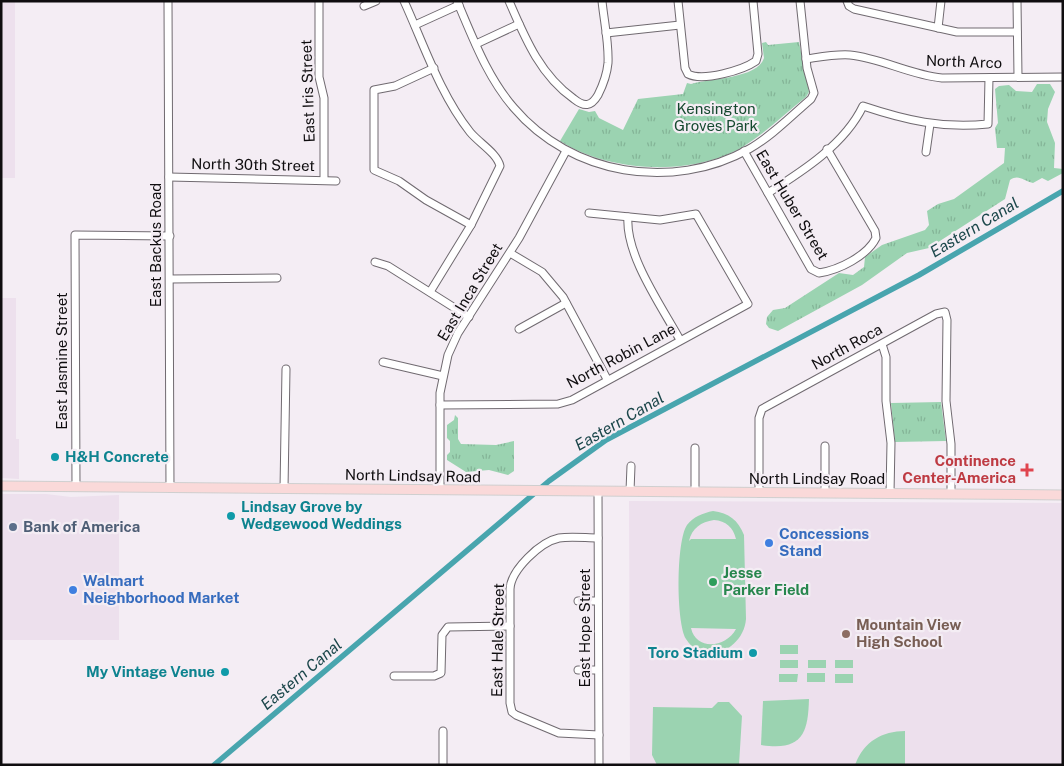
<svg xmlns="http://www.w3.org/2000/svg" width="1064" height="766" viewBox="0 0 1064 766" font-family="'Public Sans',sans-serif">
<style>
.built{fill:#ede0ed}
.green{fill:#9bd3b1;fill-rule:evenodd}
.park{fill:url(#park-tufts)}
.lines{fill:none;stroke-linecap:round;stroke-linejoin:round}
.canal{stroke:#48a5ae;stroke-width:5.5}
.minor-casing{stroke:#706a70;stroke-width:9}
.major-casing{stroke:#cfcfcf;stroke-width:11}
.minor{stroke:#fff;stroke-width:7}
.major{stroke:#fad9d9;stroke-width:9}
.culture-dot{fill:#0f9aa8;stroke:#f4edf4;stroke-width:2}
.health-dot{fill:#e0444e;stroke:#f4edf4;stroke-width:2}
.service-dot{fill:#5c6f8a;stroke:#f4edf4;stroke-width:2}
.shop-dot{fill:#3f7fe0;stroke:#f4edf4;stroke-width:2}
.leisure-dot{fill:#2e9e5b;stroke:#f4edf4;stroke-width:2}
.education-dot{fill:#8d6e63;stroke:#f4edf4;stroke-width:2}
.labels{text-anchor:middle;stroke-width:4.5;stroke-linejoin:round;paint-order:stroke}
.street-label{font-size:15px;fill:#0f0d0f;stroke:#f4edf4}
.park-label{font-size:15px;fill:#15492f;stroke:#f4edf4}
.culture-label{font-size:15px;font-weight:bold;fill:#0d838f;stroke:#f4edf4;text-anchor:start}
.health-label{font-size:15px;font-weight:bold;fill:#be3a42;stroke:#f4edf4;text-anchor:end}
.service-label{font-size:15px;font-weight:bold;fill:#4e5e75;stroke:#f4edf4;text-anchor:start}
.shop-label{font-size:15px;font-weight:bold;fill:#366cbe;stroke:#f4edf4;text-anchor:start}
.leisure-label{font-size:15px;font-weight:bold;fill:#27864d;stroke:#f4edf4;text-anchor:start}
.education-label{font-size:15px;font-weight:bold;fill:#785e54;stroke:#f4edf4;text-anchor:start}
.water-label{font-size:16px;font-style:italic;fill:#1c474b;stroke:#f4edf4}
</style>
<defs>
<pattern id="park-tufts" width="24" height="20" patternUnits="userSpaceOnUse" patternTransform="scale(1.25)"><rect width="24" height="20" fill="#9bd3b1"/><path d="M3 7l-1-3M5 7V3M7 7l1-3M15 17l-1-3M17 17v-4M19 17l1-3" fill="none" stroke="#84b497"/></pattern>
</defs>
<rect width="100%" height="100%" fill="#f4edf4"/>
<g class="built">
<rect x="1" y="1" width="14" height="177"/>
<polygon points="1,298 16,298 16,439 19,439 19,479 1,478"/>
<polygon points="1,494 46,494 71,497 119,495 119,640 1,640"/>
<polygon points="629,501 1063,503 1063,765 630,765"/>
</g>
<g class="green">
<path d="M713,511C729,513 738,520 744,535L746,619C744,649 704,668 686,639C676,622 676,541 687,525C693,517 703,513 713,511ZM714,520C726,521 733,527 736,539H691L689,541C692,528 701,522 714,520ZM691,628L735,629H736C726,648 696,651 691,628Z"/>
<rect x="780" y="645" width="18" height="9"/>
<rect x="780" y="660" width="18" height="8"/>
<rect x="808" y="660" width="18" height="8"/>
<rect x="835" y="660" width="18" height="8"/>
<rect x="807" y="673" width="18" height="9"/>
<polygon points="779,674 798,674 797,682 779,682"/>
<rect x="835" y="674" width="18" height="9"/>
<path d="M809,699C808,734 802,751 761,745L763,701Z"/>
<polygon points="718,702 729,702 742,716 739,765 657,765 652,755 653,707 712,708"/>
<path d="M905,731V765H855C863,742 882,731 905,731Z"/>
</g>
<g class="park">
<path d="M766,42L768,45L799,42L809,92L806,97C788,111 772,127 753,140C703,178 611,174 560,141L579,109L589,112L595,111L599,118L623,130L638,99L683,94L687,83L691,84C710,78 757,79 764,58L762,43Z"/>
<path d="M1037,84H1050L1055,92L1048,109L1047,122L1055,143L1054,168L1063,169V173L1048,181L1042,178L1033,183C1023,181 1019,174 1010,180L1005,199L929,248L907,253L862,285L778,331L769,328L766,324L767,317L773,310L785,308L839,273L853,275L864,267L865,257L882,245L925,230L929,225L927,211L938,204L954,199L1004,163L1005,148H997L995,128L998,123L995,89L999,86L1009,85L1016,91L1032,92Z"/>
<polygon points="941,402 946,441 895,442 891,403"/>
<polygon points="455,415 458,418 458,439 461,444 496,445 514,441 514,471 508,475 489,470 466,472 447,460 447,455 450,452 450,441 447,438 447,425 454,420"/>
</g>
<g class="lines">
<polyline class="canal" points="214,765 549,481 606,440 919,275 1063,191"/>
<defs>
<g id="minor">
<polyline points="168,1 170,488"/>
<polyline points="319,1 319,77 324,98 324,180"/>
<path d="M404,1C424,45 440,94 470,132C479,143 497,153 500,166L471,225L430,292"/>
<path d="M457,1C473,38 487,77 514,108C571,175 672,192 749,149C772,136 791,116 811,99L814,93L807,68L800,1"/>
<path d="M509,1C525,38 540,75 574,99C584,107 591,107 598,95C603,85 607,74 608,63C609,43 604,21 602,1"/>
<path d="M678,1L685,68L688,74C703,82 743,70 756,61L758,54L753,1"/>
<polyline points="847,1 849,6 854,9 957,32 1017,32"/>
<polyline points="1017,1 1018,77"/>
<polyline points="364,6 376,1"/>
<polyline points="415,25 459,5"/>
<polyline points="938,28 941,1"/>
<polyline points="606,33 680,25"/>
<polyline points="476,44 519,24"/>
<path d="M806,59C820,57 835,54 850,55C881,58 910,75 942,78L1063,77"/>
<polyline points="434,68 395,86 374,90 374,170 399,181 426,200 471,225"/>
<path d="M744,151L811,269L819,273C839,270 867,256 876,238L875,231L827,149"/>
<polyline points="926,152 930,124"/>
<polyline points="169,177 336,181"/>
<path d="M768,193C803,171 845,144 863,106C905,120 943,129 988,124L989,78"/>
<path d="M628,217C625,255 662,307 680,340"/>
<polyline points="510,253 542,272 563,297 607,379"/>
<polyline points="375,262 388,266 469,317"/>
<polyline points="170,279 277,278"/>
<polyline points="519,329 566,303"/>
<polyline points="882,344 886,357 886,401 891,443 890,493"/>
<polyline points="383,362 443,376"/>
<polyline points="440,405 558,404 572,400 748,304 696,214 660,220 589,213"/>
<polyline points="76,487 75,235 170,236"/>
<polyline points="284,489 286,369"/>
<polyline points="440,490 440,393 448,355 458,333 519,238 566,151"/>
<polyline points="598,491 599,765"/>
<polyline points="630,491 631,466"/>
<polyline points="695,492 695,448"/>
<polyline points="759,493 759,418 762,409 936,314 945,312 947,320 946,401 951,444 951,494"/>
<polyline points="825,493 825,446"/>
<path d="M598,538C586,538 571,536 559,538C540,542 511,570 510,589V703L512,712L516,715L559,733L599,735"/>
<polyline points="578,601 598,601"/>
<polyline points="578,670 598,670"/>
<polyline points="394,676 434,676 441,673 442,635 448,627 510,626"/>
<polyline points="443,731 443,765"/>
</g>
<polyline id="major" points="1,486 1063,495"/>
</defs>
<use href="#minor" class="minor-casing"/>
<use href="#major" class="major-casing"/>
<use href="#minor" class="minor"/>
<use href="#major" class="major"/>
</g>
<g class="culture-dot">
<circle cx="55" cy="457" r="5"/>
<circle cx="231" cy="516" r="5"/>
<circle cx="753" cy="653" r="5"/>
<circle cx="225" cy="672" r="5"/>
</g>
<path class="health-dot" d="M1024.5 462.5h5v5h5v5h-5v5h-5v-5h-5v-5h5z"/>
<circle class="service-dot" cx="13" cy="527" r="5"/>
<g class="shop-dot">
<circle cx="769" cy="543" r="5"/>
<circle cx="73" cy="590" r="5"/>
</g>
<circle class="leisure-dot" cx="713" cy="582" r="5"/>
<circle class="education-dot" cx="846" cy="634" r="5"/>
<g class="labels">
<g class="street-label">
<text transform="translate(964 62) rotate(2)" y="5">North Arco</text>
<text transform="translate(308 91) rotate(-92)" y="5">East Iris Street</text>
<text transform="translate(253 165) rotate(1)" y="5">North 30th Street</text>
<text transform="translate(792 205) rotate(59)" y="5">East Huber Street</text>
<text transform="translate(156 245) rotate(-90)" y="5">East Backus Road</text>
<text transform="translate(470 292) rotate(-59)" y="5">East Inca Street</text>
<text transform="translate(847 347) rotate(-29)" y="5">North Roca</text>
<text transform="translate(621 356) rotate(-28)" y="5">North Robin Lane</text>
<text transform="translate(62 361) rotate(-90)" y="5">East Jasmine Street</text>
<text transform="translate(413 476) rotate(1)" y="5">North Lindsay Road</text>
<text x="817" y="484">North Lindsay Road</text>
<text transform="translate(585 628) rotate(-90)" y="5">East Hope Street</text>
<text transform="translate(498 640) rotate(-89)" y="5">East Hale Street</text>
</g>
<g class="park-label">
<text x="716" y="114">Kensington<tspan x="716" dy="17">Groves Park</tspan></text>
</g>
<g class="culture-label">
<text x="65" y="462">H&amp;H Concrete</text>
<text x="241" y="512">Lindsay Grove by<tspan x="241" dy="17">Wedgewood Weddings</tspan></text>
<text x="743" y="658" text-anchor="end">Toro Stadium</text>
<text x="215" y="677" text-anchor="end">My Vintage Venue</text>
</g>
<g class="health-label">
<text x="1016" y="466">Continence<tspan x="1016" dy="17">Center-America</tspan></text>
</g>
<g class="service-label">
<text x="23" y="532">Bank of America</text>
</g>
<g class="shop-label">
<text x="779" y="539">Concessions<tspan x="779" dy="17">Stand</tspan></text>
<text x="83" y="586">Walmart<tspan x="83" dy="17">Neighborhood Market</tspan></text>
</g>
<g class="leisure-label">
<text x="723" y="578">Jesse<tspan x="723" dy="17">Parker Field</tspan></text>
</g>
<g class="education-label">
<text x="856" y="630">Mountain View<tspan x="856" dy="17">High School</tspan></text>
</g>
<g class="water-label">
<text transform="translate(974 227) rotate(-31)" y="6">Eastern Canal</text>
<text transform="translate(619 421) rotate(-30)" y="6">Eastern Canal</text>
<text transform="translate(301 674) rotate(-40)" y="6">Eastern Canal</text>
</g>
</g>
<rect width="1064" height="766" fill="none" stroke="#0f0d0f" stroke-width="5"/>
</svg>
